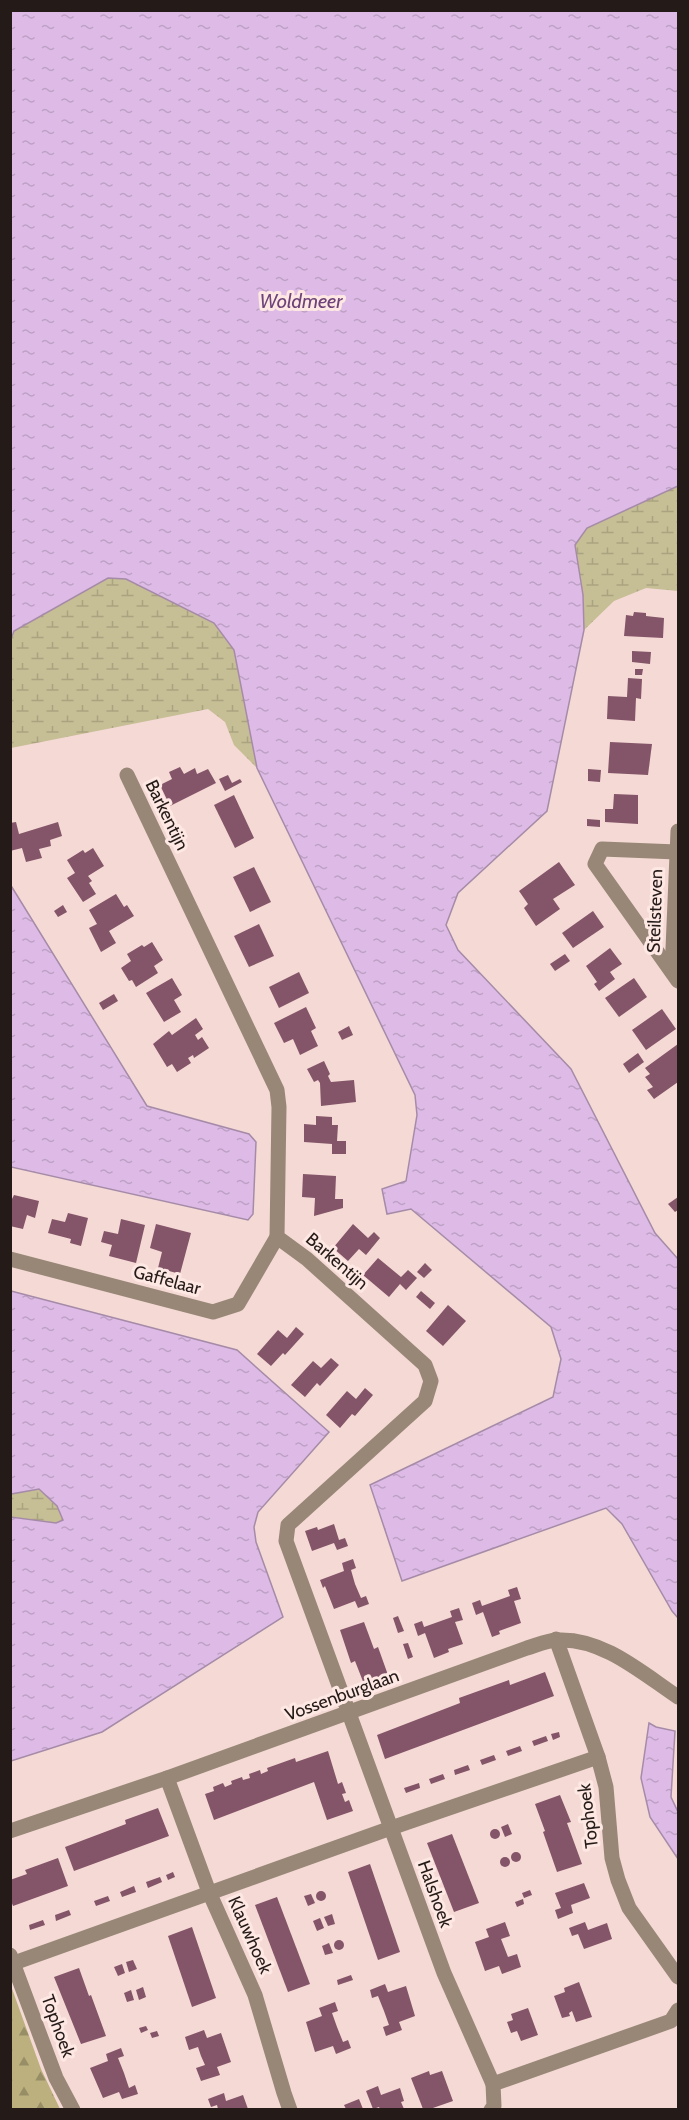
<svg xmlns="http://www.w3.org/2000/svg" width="689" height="2120" viewBox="0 0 689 2120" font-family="Cabin,sans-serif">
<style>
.forest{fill:url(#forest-firs)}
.wetland{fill:url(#wetland-marsh)}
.water{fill:url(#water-ripples);stroke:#a68ba8;stroke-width:1.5}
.building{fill:#845468}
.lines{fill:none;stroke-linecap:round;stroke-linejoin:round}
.minor{stroke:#988777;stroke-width:15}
.labels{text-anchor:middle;stroke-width:6;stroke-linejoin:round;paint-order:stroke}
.street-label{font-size:18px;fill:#241a18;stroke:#fee8e4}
.water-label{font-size:20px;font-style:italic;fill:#6d4379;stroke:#fee8e4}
</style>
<defs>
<pattern id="forest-firs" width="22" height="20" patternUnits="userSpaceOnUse" patternTransform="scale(1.5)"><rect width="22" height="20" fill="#bbb07e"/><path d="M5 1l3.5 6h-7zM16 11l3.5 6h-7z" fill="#988e66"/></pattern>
<pattern id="wetland-marsh" width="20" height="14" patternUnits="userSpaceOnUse" patternTransform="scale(1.5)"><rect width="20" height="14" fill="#c6be95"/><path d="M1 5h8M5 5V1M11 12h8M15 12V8" fill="none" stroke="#aaa380"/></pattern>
<pattern id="water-ripples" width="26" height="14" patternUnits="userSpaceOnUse" patternTransform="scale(1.5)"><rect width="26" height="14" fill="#ddbbe6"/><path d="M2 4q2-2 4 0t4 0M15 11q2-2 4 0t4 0" fill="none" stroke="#bea0c5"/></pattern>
</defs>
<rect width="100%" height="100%" fill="#f5d9d5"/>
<polygon class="forest" points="11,1986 41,2069 60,2109 11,2109"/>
<g class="wetland">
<polygon points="678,486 678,591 646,588 614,601 584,630 583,595 575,545 587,528"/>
<polygon points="108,578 126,579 214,623 234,650 257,768 234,745 225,722 208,709 11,748 10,639 14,631"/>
<polygon points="39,1489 57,1506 63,1520 56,1523 11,1517 11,1494"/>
</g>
<g class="water">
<polygon points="11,10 678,11 678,486 587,528 575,545 583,595 584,630 547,811 458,893 446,925 458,950 571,1069 655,1233 678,1259 678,1618 672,1611 622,1524 606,1508 402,1581 370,1485 553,1397 561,1359 551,1327 411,1209 387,1214 382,1189 406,1181 417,1115 415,1095 257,768 234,650 214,623 126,579 108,578 14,631 11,639"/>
<polygon points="10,884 147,1106 249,1134 256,1142 253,1214 248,1220 11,1167"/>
<polygon points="11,1291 237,1350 329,1432 258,1512 254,1527 256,1542 283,1617 102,1732 11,1761 11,1517 56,1523 63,1520 57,1506 39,1489 11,1494"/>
<polygon points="649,1723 656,1727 675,1731 671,1797 678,1812 678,1859 650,1817 641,1778"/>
</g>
<g class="building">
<polygon points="634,612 646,613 646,616 664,618 663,638 624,636 626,615 633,616"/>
<polygon points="632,651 651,652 650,664 632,662"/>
<polygon points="635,669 643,669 642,675 635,675"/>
<polygon points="628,678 642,679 641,699 636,698 635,721 607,719 608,696 627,697"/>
<polygon points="610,742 652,744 648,775 608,773"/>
<polygon points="180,767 184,774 195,768 197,774 208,769 216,783 170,806 160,785 172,779 169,772"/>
<polygon points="588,769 601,770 600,782 588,781"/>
<polygon points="228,775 232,783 240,779 242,782 225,791 219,779"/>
<polygon points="614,794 638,795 638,824 605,822 605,809 613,809"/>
<polygon points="234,795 254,838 235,848 214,805"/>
<polygon points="587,819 600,820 600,827 587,826"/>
<polygon points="16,822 19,834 58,822 62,836 50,840 51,846 39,849 42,858 26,862 22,848 10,851 10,823"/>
<polygon points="93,848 104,866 88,876 92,881 89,883 96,894 83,902 67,878 75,873 67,860 83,850 85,853"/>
<polygon points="559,862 575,885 553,899 560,909 536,926 524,908 528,904 519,891"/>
<polygon points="254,867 271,902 250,912 233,877"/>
<polygon points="116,894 124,907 127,905 134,916 109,931 116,943 101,952 89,928 97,924 89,910"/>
<polygon points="63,905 67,912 58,917 54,911"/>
<polygon points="593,911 604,927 573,948 562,933"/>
<polygon points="259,924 274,956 249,967 234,936"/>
<polygon points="152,942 163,960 154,966 158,973 136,987 132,980 129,981 121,968 131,961 127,954 142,945 144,947"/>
<polygon points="610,948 622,964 610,972 615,979 599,991 594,984 597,982 586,966"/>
<polygon points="565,954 570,961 555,971 550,964"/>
<polygon points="299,972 309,993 279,1008 269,987"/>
<polygon points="172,978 182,995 174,1000 181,1012 164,1022 146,993"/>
<polygon points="634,978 647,997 619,1017 605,998"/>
<polygon points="114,994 118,1001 103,1010 99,1003"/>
<polygon points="306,1007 316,1028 311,1031 318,1046 300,1055 293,1039 284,1043 274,1023"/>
<polygon points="662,1009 676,1029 646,1050 632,1030"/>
<polygon points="196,1018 203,1029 195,1035 198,1040 202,1037 209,1048 194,1058 193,1055 188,1058 191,1063 177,1072 172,1064 167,1067 153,1044 169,1031 172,1035"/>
<polygon points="349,1026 353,1035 342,1040 338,1032"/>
<polygon points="678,1044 678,1082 654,1099 647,1090 653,1087 645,1077 650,1074 645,1068"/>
<polygon points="638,1053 644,1062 629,1073 623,1064"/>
<polygon points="324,1061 330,1074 328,1076 331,1082 354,1080 356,1102 321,1106 320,1083 318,1080 314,1082 307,1069"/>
<polygon points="316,1116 332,1117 332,1125 338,1125 337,1141 346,1141 346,1154 332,1154 332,1144 304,1142 304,1124 316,1125"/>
<polygon points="303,1174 336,1176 335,1199 343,1199 343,1208 314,1216 315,1198 302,1197"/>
<polygon points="14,1195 39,1201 35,1218 27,1215 23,1229 10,1226 10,1203"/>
<polygon points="678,1197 678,1210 675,1212 668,1204"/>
<polygon points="68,1213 88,1218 81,1246 70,1243 71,1239 48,1233 52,1219 65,1222"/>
<polygon points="121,1219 145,1225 136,1263 109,1256 112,1245 101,1242 104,1231 118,1234"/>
<polygon points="156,1224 191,1233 180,1274 158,1268 162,1252 150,1248"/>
<polygon points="353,1224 368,1238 374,1232 380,1238 366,1255 359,1249 348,1261 333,1248"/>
<polygon points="378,1258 401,1277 408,1270 417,1278 406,1290 400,1284 389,1297 363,1275"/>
<polygon points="425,1263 432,1270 424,1278 417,1272"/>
<polygon points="421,1291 435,1303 430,1309 416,1297"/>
<polygon points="448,1305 466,1321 443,1346 426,1331"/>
<polygon points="296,1327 304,1334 285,1355 283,1353 271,1366 257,1354 278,1330 287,1338"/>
<polygon points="331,1358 339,1365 320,1386 317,1383 305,1397 291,1385 313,1361 321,1368"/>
<polygon points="365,1388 373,1395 355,1416 352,1414 340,1428 326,1415 347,1391 356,1399"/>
<polygon points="334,1524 339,1540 345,1538 348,1546 337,1550 334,1543 312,1551 305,1531 317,1527 318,1530"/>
<polygon points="353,1559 356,1568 351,1570 355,1584 361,1598 366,1596 369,1604 358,1608 355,1601 334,1609 325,1586 323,1588 320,1580 344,1571 342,1563"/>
<polygon points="517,1587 521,1599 514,1601 521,1623 499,1631 500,1634 492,1637 483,1612 476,1615 472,1603 480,1600 482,1606 510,1596 508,1590"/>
<polygon points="459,1608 463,1620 455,1622 463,1644 448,1649 449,1652 434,1658 425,1633 418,1636 414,1624 422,1621 424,1627 452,1617 450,1611"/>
<polygon points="398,1616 404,1631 398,1633 393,1618"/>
<polygon points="364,1622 374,1649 378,1647 388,1675 364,1684 355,1661 351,1663 340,1630"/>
<polygon points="408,1643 413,1657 408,1659 403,1644"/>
<polygon points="545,1672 554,1696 385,1759 377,1735 460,1703 459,1698 509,1680 510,1685"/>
<polygon points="559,1732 560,1737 553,1740 551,1734"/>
<polygon points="546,1736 548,1741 534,1746 532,1741"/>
<polygon points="520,1746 522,1751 508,1756 506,1751"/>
<polygon points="328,1751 338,1784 342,1782 346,1793 342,1794 345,1802 349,1800 353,1811 327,1820 314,1782 214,1820 205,1794 214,1791 213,1787 223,1783 225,1787 232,1784 231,1781 242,1777 243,1780 250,1778 249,1774 260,1770 261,1774 268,1771 267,1768 295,1758 296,1762"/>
<polygon points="494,1755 496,1760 482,1765 480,1760"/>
<polygon points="468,1765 470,1770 455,1775 454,1770"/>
<polygon points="443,1774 445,1779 431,1784 429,1779"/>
<polygon points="419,1783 420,1788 406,1793 404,1788"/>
<polygon points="560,1795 571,1822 567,1823 582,1864 557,1872 543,1832 545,1831 535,1804"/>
<polygon points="158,1808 169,1836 74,1871 65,1847 126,1824 125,1820"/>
<polygon points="508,1824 512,1834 505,1837 501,1827"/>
<circle cx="495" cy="1834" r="5"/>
<polygon points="452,1834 479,1903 454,1912 427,1843"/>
<circle cx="516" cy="1857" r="5"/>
<circle cx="505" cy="1862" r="5"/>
<polygon points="58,1858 68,1886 13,1906 10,1898 10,1880 27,1874 25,1870"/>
<polygon points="370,1864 400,1952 378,1960 348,1872"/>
<polygon points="173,1872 175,1877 168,1880 166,1875"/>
<polygon points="160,1877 162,1882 148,1888 146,1882"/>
<polygon points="584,1883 590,1898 571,1905 573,1913 558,1919 555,1910 561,1908 555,1893"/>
<polygon points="134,1886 136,1892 122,1897 120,1892"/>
<polygon points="530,1890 532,1895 524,1898 522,1893"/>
<circle cx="321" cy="1896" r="5"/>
<polygon points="311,1894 315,1903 308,1906 304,1896"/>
<polygon points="108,1896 110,1901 96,1906 94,1901"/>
<polygon points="277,1897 310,1984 288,1992 255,1905"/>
<polygon points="523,1899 524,1904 517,1907 515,1902"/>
<polygon points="69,1910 71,1915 56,1921 55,1915"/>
<polygon points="332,1914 335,1924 328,1926 324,1917"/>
<polygon points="320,1918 324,1928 317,1931 313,1921"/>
<polygon points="43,1920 45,1925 30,1930 29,1925"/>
<polygon points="505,1922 510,1936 501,1939 508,1957 517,1954 521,1967 502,1974 499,1966 485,1971 475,1942 489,1937 486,1929"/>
<polygon points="585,1922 588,1930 607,1923 612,1939 584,1949 578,1934 572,1936 569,1928"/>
<polygon points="192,1927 216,1998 192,2007 168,1936"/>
<circle cx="339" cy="1945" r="5"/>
<polygon points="329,1943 333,1953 325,1955 322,1946"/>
<polygon points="133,1960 137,1969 129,1972 126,1962"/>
<polygon points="122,1964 125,1973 118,1976 114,1967"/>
<polygon points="79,1968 89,1996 91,1995 106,2036 81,2044 54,1977"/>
<polygon points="351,1975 353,1980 338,1985 337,1980"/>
<polygon points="579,1982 592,2017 576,2022 572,2011 569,2013 570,2016 562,2018 554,1996 565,1992 564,1988"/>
<polygon points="385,1984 388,1992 406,1986 415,2016 399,2022 402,2030 386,2036 383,2027 389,2025 384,2011 378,1996 372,1998 370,1990"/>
<polygon points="143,1987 146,1997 139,2000 136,1990"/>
<polygon points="131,1990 134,2000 127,2002 124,1993"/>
<polygon points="335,2002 338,2011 332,2013 337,2027 343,2042 348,2040 351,2048 336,2054 333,2046 315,2052 306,2022 322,2016 319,2008"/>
<polygon points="528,2008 538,2035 521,2041 517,2031 511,2033 507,2022 513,2020 511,2014"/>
<polygon points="146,2026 148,2030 141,2033 139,2028"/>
<polygon points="204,2030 207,2038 221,2033 231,2062 217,2067 220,2075 201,2081 196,2068 205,2065 201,2056 198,2047 189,2050 185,2037"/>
<polygon points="157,2031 159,2036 152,2038 150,2033"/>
<polygon points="121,2048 124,2056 118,2058 124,2073 129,2088 135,2085 138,2094 122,2099 119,2092 103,2098 90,2068 108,2061 106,2054"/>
<polygon points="429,2071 430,2075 442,2071 453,2101 430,2109 423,2109 411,2078"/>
<polygon points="378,2086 381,2095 400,2088 404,2101 401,2102 404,2109 380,2109 379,2107 373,2109 366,2091"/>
<polygon points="224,2093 226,2101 243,2095 248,2109 218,2109 217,2105 211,2107 208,2099"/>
<polygon points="359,2099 363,2109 346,2109 344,2105"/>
</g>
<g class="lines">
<g class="minor">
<polyline points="127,775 277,1090 279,1107 277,1237 307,1259 425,1365 431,1381 425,1401 288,1525 286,1541 444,1973 493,2084"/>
<polyline points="677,852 602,849 595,864 678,981"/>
<polyline points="672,972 678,831"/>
<polyline points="10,1259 213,1312 238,1304 277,1237"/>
<polyline points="556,1639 598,1757 606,1787 612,1858 618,1880 629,1908 678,1977"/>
<polyline points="167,1778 209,1892 255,1995 284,2093 290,2110"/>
<path d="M10,1831L167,1778L527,1648C537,1645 548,1640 558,1640C603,1638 642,1673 678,1697"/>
<polyline points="10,1955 56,2078 73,2110"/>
<polyline points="14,1963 391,1828 598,1757"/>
<polyline points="491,2110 494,2106 493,2084 671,2021 678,2010"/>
</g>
</g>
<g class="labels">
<g class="street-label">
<text transform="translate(167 815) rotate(64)" y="6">Barkentijn</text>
<text transform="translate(655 911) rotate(-88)" y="6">Steilsteven</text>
<text transform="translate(337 1261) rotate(41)" y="6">Barkentijn</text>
<text transform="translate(167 1280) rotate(15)" y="6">Gaffelaar</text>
<text transform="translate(342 1695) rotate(-20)" y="6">Vossenburglaan</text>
<text transform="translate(588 1816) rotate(-97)" y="6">Tophoek</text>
<text transform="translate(435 1894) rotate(70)" y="6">Halshoek</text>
<text transform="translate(250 1935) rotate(66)" y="6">Klauwhoek</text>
<text transform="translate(58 2026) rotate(70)" y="6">Tophoek</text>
</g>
<g class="water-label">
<text x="301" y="308">Woldmeer</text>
</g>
</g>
<rect width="689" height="2120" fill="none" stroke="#241a18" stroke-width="24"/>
</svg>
